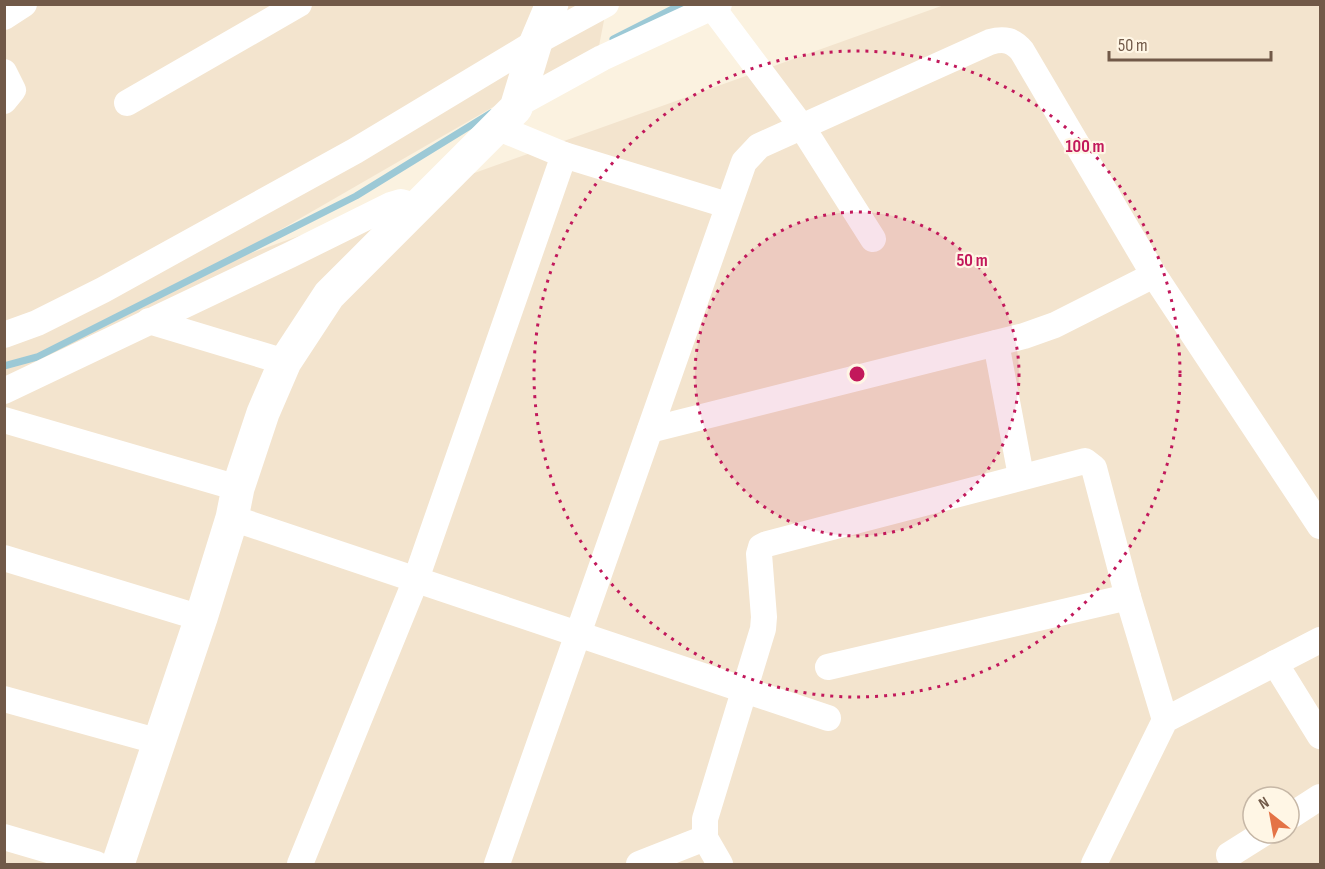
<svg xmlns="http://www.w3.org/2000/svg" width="1325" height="869" viewBox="0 0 1325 869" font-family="'Sofia Sans Condensed',sans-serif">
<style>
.residential{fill:#f3e4ce;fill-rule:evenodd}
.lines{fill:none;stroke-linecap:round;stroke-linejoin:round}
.stream{stroke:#9cc9d6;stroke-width:7}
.street{stroke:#fff;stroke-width:26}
.secondary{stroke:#fff;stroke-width:33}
.ring{fill:none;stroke:#c2185b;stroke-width:3;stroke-dasharray:3 6}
.centre{fill:#c2185b;stroke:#fff6e5;stroke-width:3}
.ring-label{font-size:18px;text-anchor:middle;font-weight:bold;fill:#c2185b;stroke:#fff6e5;stroke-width:4.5;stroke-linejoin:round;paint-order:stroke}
</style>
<rect width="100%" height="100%" fill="#fbf2e0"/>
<path class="residential" d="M5,5H607L599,46L223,263L944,5H1320V864H5ZM1253,797H1289V833H1253Z"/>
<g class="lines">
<g class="stream">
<polyline points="613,39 682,4"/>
<polyline points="4,366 37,357 356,196 491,113"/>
</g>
<g class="street">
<polyline points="712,7 802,127 873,239"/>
<polyline points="4,17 24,4"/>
<polyline points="4,72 13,90 4,101"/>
<polyline points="127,103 299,4"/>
<polyline points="520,103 602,58 719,4"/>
<polyline points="499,128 564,155 727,205"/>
<polyline points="149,321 285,362"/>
<polyline points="4,335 37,323 103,290 355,151 536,42 606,4"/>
<polyline points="996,343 1021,476"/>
<polyline points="4,391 290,255 391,205 401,202 416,206"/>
<polyline points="4,420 238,488"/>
<polyline points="650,430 1024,336 1055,325 1154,275"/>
<polyline points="232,518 828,718"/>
<polyline points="4,558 201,618"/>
<polyline points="1275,663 1320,736"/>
<polyline points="828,667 1128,597"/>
<polyline points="4,699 160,742"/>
<polyline points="1289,817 1320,797"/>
<polyline points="4,837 96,864"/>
<polyline points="1229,855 1264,833"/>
<polyline points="300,864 415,582 564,155"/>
<path d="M497,864L744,162L759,146L990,42C1004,38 1013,40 1022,51L1154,275L1320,526"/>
<polyline points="639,864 705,838"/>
<polyline points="720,864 705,838 705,819 763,629 764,617 759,554 761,547 767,544 1085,461 1094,468 1128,597 1165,720"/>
<polyline points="1094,864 1165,720 1320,640"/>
</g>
<polyline class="secondary" points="118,864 201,618 232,518 238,488 263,413 285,362 329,295 516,108 536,42 552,4"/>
</g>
<circle cx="857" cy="374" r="162" fill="#c2185b" fill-opacity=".12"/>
<g class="ring">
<circle cx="857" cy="374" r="162"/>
<circle cx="857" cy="374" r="323"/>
</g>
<circle cx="857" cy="374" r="9" class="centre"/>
<g class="ring-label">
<text x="1085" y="152">100 m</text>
<text x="972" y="266">50 m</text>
</g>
<rect width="1325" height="869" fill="none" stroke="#715948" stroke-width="12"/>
<g transform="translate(1271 815) rotate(329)"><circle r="28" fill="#fff6e5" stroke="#c6b7a6" stroke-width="1.5"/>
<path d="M0-4.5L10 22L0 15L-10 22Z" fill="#e47346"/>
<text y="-9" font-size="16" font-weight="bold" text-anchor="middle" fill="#715948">N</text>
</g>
<path d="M1109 51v9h162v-9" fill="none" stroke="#715948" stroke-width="3"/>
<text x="1118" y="51" font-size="18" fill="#715948" stroke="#fff6e5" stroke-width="4.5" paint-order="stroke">50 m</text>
</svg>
